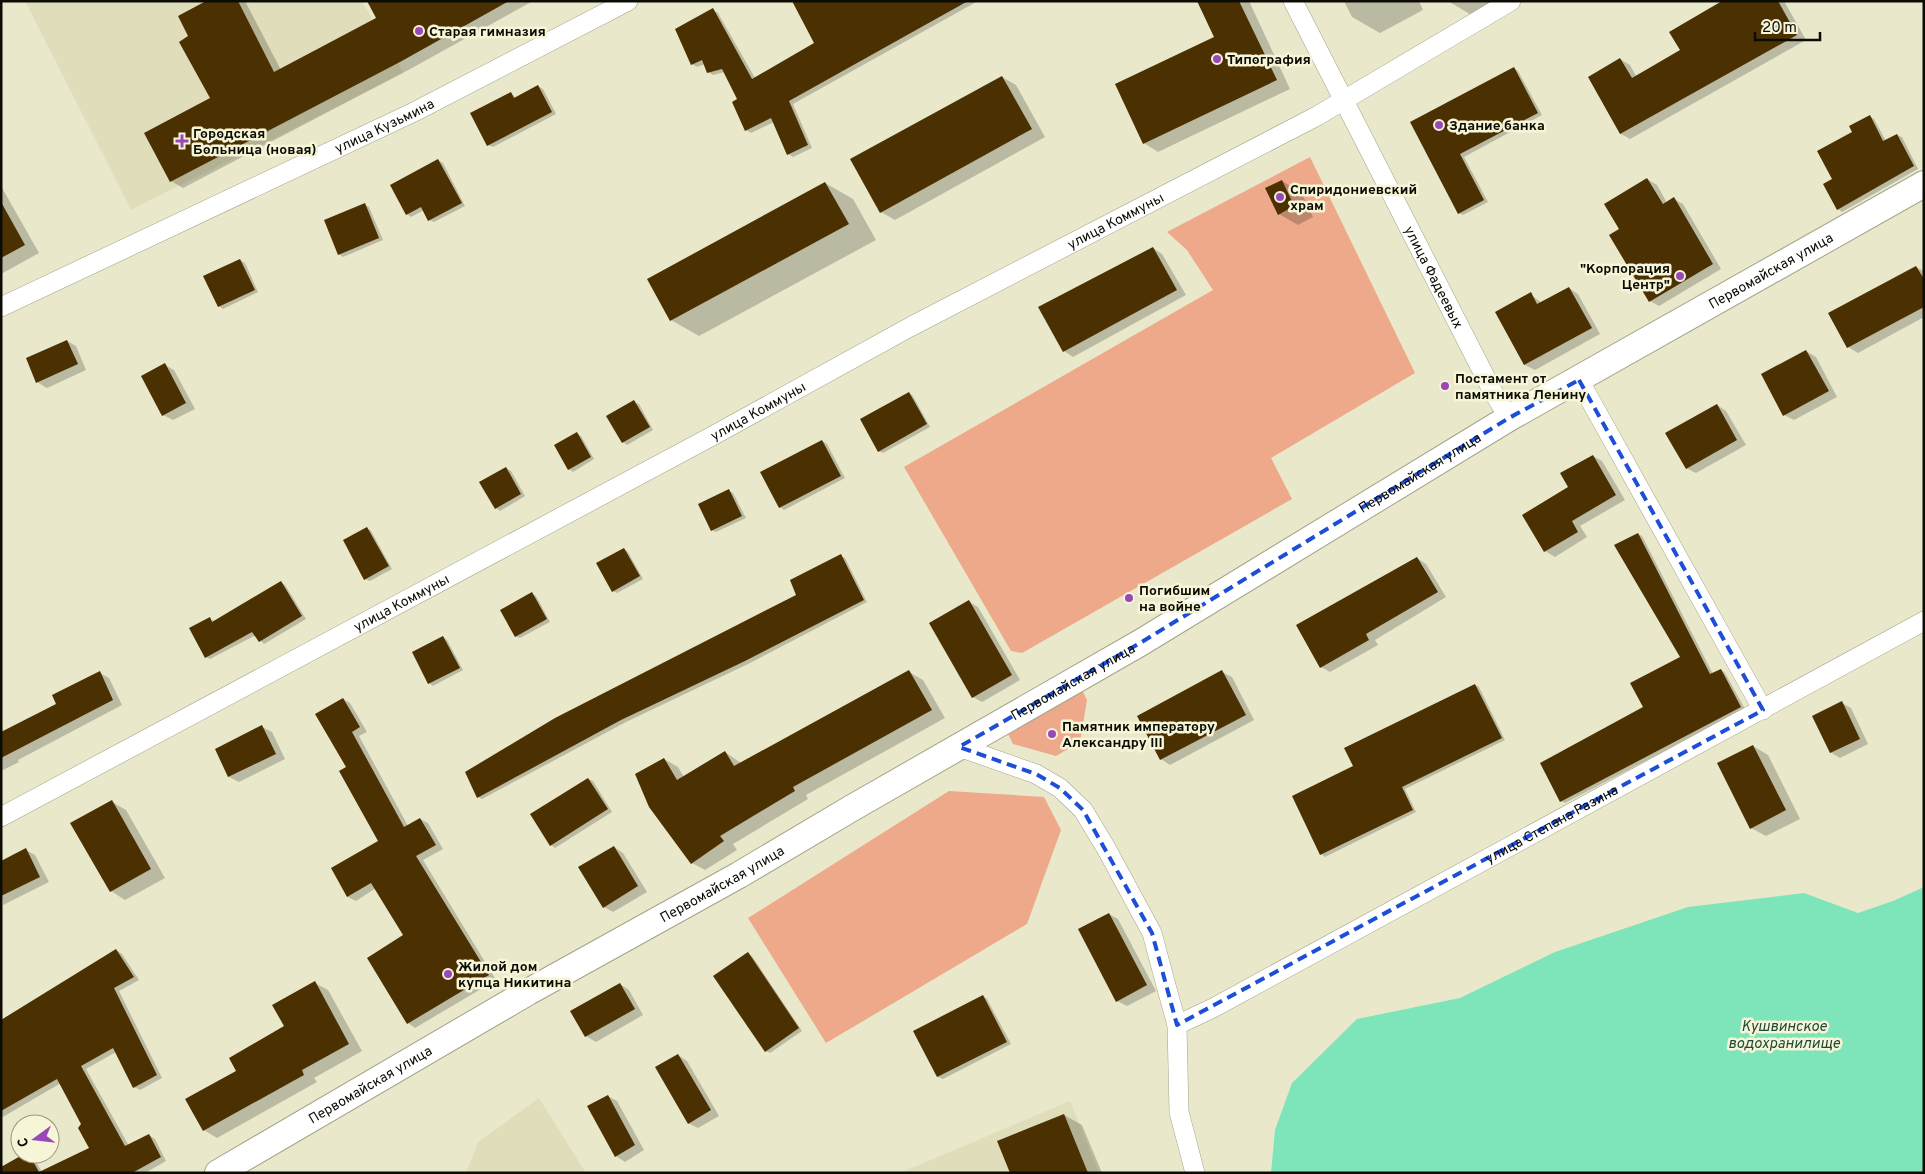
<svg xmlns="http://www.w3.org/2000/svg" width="1925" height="1174" viewBox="0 0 1925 1174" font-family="Overpass,sans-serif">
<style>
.built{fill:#e0deba}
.green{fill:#eda98a}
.water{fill:#7ee4b9}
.shadow{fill:#0003}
.building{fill:#4b3002}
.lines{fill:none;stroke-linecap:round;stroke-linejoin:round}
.minor-casing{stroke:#a4a387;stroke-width:20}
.secondary-casing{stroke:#a4a387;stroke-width:28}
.minor{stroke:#fff;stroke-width:19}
.secondary{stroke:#fff;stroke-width:26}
.marked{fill:none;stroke:#1d4ed8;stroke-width:4;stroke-dasharray:10 6;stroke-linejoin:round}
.poi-dot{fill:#9a48b7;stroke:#f6f5d8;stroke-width:2}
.labels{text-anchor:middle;stroke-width:5;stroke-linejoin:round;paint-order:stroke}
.poi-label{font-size:14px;font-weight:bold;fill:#0c0c04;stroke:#f6f5d8;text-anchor:start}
.street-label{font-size:14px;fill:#0c0c04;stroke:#f6f5d8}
.water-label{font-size:15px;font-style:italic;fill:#1e4a39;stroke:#f6f5d8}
</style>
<rect width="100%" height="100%" fill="#e9e8cb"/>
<g class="built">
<polygon points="25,1 362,1 404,73 131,210"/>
<polygon points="539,1098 586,1173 466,1173 478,1142"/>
<polygon points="1070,1101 1099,1173 900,1173"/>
</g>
<g class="green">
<polygon points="1310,157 1415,373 1271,458 1292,499 1022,653 1011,651 904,467 1213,290 1187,250 1167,232"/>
<polygon points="1082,690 1087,700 1080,742 1056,756 1013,744 1008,734"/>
<polygon points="949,791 1044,797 1061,830 1027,924 826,1043 748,918"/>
</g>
<polygon class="water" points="1924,887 1924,1173 1271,1173 1275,1130 1292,1083 1357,1019 1460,998 1555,952 1688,907 1804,893 1858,913 1893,901"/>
<g class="shadow">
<polygon points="209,1 245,1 281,70 378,19 368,1 533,1 412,68 183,188 171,181 212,99 190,37"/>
<polygon points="891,1 978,1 793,104 812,148 793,157 788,154 774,122 751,133 746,130 738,99 725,72 713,75 708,72 705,64 697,67 692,64 713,10 718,13 755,78"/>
<polygon points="1198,1 1249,1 1290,89 1158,152 1144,143 1215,38"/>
<polygon points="1344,1 1419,1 1423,10 1380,33 1352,17"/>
<polygon points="1448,1 1500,1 1473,16"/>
<polygon points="1725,1 1784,1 1806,40 1630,139 1621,134 1589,77 1620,59 1630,65 1636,76 1682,51"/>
<polygon points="1514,68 1518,71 1542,115 1464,157 1488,202 1463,215 1459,213 1411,122"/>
<polygon points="1002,77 1016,85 1045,137 895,220 881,212"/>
<polygon points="538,86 543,89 556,114 493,147 488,145 511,93 516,98"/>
<polygon points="1870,117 1874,119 1886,141 1897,135 1902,137 1918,169 1842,212 1838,209 1854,132"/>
<polygon points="438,160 443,163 465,206 434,222 429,220 424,210 411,217 407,214"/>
<polygon points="1647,179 1657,185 1667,203 1674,199 1683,204 1721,269 1659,306 1650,301 1621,229"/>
<polygon points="1282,181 1301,192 1313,217 1298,225 1279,214"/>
<polygon points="825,183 853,199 876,240 699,336 671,320"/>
<polygon points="1,186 39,253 1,274"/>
<polygon points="365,205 369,207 383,240 343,257 339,254"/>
<polygon points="1153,248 1162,254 1186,295 1073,357 1064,351"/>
<polygon points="240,260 245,263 258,292 223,309 219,306"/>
<polygon points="1916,267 1924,271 1924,317 1858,353 1848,347 1830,314"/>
<polygon points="1569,288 1578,294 1600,334 1535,370 1525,365 1497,313 1530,294 1542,303"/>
<polygon points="67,341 76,346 86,370 47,388 37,382"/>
<polygon points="1806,351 1816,357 1837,397 1794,420 1784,415"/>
<polygon points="165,365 174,370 195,409 173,420 163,415"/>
<polygon points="909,393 913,396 930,427 883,453 879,451"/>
<polygon points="634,402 639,404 653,430 627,445 623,442"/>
<polygon points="1717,405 1726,411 1746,445 1696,473 1686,468"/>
<polygon points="577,434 581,436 594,459 573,472 569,469"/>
<polygon points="822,441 827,444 845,478 784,510 780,507"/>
<polygon points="1593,456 1602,461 1625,500 1580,526 1587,537 1555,557 1545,551 1570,488"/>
<polygon points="506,468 511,471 525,496 500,511 496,508"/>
<polygon points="729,491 733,493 746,518 716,532 712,530"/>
<polygon points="367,528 371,531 392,569 370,581 365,579"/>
<polygon points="1638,534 1642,536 1713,674 1721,670 1725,673 1745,709 1565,803 1561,801 1645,708 1681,657"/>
<polygon points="624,549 628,552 643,579 617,593 613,591"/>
<polygon points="841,556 845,558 867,602 750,663 626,722 482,799 478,797 798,595"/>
<polygon points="1417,558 1426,564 1446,597 1375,640 1378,645 1330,672 1321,667"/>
<polygon points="281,582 285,585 306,619 264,644 256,635 210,659 206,657 210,619 214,621"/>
<polygon points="532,594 536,596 550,622 520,638 515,636"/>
<polygon points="969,602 978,607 1020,680 982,702 973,697"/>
<polygon points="443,637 447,640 463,670 433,686 429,683"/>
<polygon points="909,672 923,680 945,718 806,795 808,799 733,844 737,850 705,870 692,863 664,759 678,767 684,777 725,752 741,763"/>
<polygon points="1222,672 1232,677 1254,720 1170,765 1161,759"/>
<polygon points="100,673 109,678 122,705 18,760 19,762 1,771 1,733 58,704"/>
<polygon points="1475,685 1479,687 1505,740 1405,789 1416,812 1325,857 1321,854 1354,767"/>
<polygon points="343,699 350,703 367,732 359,736 408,826 420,819 428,823 443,849 423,860 496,980 415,1028 408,1023 405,936 376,888 356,901 348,897 333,868 380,842 348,767"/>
<polygon points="1842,703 1851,708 1868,744 1840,758 1830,752"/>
<polygon points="262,727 272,732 285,759 239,782 229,777 216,749"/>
<polygon points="1753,746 1768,755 1800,819 1766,836 1751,828"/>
<polygon points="588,779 593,781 612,812 555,848 551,845"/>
<polygon points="112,802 126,810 165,878 125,900 111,891"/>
<polygon points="614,847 623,853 647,892 613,912 604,907"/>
<polygon points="26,850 35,855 49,882 3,905 1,862"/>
<polygon points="1109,914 1118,919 1156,991 1127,1006 1117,1001"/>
<polygon points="116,950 122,954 139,980 119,991 162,1078 140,1090 134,1087 116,1052 86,1069 129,1146 149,1135 155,1139 166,1161 145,1173 1,1173 26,1154 33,1157 42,1172 90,1149 83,1124 61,1083 1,1118 1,1020"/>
<polygon points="748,954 752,956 802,1031 770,1053 766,1051"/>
<polygon points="315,983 328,990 362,1051 314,1078 317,1082 217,1138 204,1130 238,1071 286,1027"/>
<polygon points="620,984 629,990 643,1015 596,1042 586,1036"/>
<polygon points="983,996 987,999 1011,1044 943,1079 938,1077 915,1031"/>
<polygon points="678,1055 687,1061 719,1116 698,1128 688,1123"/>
<polygon points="608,1096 617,1101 644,1150 625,1162 616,1156"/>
<polygon points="1064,1115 1082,1125 1102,1173 1012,1173"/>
</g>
<g class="building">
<polygon points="206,1 238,1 274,72 376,18 367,1 509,1 400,62 170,182 144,133 210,98 179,42 188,36 178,16"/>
<polygon points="792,1 968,1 789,101 808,145 787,155 771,118 745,131 732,102 737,99 722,69 707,73 702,60 691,65 675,29 713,8 752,79 814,43"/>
<polygon points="1197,1 1239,1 1277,80 1143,144 1115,84 1214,37"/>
<polygon points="1722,1 1778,1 1797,35 1620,134 1588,77 1620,58 1632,78 1680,50 1669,32"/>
<polygon points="1514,67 1538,113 1460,154 1484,200 1458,214 1410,122"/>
<polygon points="1002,76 1032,129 880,213 850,159"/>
<polygon points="538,85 552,112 487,146 470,113 511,92 514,98"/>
<polygon points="1870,115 1883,141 1897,134 1914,166 1837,210 1823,184 1832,179 1817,151 1852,132 1849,126"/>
<polygon points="438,159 462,203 428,221 421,207 406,215 390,185"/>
<polygon points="1647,178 1663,204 1674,197 1713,264 1649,302 1609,235 1619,229 1604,204"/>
<polygon points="1282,180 1294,206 1278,215 1265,188"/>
<polygon points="825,182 849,224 670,321 647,279"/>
<polygon points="1,202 25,245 1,258"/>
<polygon points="365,203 379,238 338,255 324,220"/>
<polygon points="1153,247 1177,290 1063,352 1038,307"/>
<polygon points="240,259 255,290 218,307 203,276"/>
<polygon points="1916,266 1924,279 1924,307 1847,348 1828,313"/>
<polygon points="1569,287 1592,328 1524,365 1495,312 1531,292 1537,304"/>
<polygon points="67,340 78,364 36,383 26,358"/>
<polygon points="1806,350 1829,391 1783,416 1761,374"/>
<polygon points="165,363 186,403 162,416 141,376"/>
<polygon points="909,392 927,424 878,452 860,419"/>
<polygon points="634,400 650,427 622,443 606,416"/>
<polygon points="1717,404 1737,440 1686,469 1665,433"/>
<polygon points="577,432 591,457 568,470 554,445"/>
<polygon points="822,440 841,476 779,508 760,472"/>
<polygon points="1593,455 1616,495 1572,521 1578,532 1544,552 1522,515 1568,487 1560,473"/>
<polygon points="506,467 521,494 495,509 479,482"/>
<polygon points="729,489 742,516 711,531 698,504"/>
<polygon points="367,527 389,566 364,580 343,540"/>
<polygon points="1638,533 1710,674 1721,669 1741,707 1560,802 1540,763 1643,707 1630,683 1680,657 1614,545"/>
<polygon points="624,548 640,576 612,592 596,563"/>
<polygon points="841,554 864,600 745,661 621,720 477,798 465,772 555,718 796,595 790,580"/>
<polygon points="1417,557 1438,592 1366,634 1369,640 1320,668 1296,625"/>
<polygon points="281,581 302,616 259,642 252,632 205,658 189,628 210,617 212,622"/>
<polygon points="532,592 547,619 515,637 500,610"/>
<polygon points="969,600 1012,675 972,698 929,623"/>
<polygon points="443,636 460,668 428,684 412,652"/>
<polygon points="909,670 932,710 793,787 795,791 720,836 724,841 691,864 649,807 635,774 664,758 677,780 725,751 734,766"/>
<polygon points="1222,670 1246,715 1160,760 1137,716"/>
<polygon points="100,671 113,700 1,758 1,732 56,704 52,695"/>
<polygon points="1475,684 1502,738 1402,787 1413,810 1320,855 1292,796 1353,766 1344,748"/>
<polygon points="343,698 360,727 352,732 404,827 420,818 436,845 416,856 489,975 407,1024 367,958 403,935 371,883 347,897 331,868 378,841 339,771 346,767 315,714"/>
<polygon points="1842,701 1860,739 1830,753 1812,716"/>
<polygon points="262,725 276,754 228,777 215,749"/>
<polygon points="1753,745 1786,810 1750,829 1717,763"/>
<polygon points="588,778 608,809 550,846 530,814"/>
<polygon points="112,800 151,869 110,892 70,823"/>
<polygon points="614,846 638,886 603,908 578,867"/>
<polygon points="26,848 40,877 1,896 1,861"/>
<polygon points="1109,913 1147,985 1116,1002 1078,929"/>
<polygon points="116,949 134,977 114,988 157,1075 133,1088 113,1048 81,1066 125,1146 149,1134 161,1157 132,1173 1,1173 1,1167 24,1154 29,1154 39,1172 89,1148 78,1128 81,1124 57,1079 1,1111 1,1020"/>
<polygon points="748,952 799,1028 765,1052 713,976"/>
<polygon points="315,981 349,1044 302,1070 304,1075 203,1131 185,1099 236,1071 229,1058 284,1026 272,1005"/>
<polygon points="620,983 635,1009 585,1037 570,1011"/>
<polygon points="983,995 1007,1042 937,1077 913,1031"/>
<polygon points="678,1054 711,1110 688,1124 655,1067"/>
<polygon points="608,1095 635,1145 615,1157 587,1106"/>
<polygon points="1064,1114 1088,1173 1010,1173 997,1141"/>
</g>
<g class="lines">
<defs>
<g id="minor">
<path id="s1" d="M1293,1L1493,392L1509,418"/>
<path id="s2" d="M1,307L414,112L628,1"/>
<polyline points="1579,380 1763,710"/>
<polyline points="959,747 1036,774 1060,788 1083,810 1106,848 1152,933 1167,989 1177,1025 1179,1112 1195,1173"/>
<path id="s3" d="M1,817L716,434L910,327L1317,116L1511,1"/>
<path id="s4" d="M1177,1025L1213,1008L1924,621"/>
</g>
<g id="secondary">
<path id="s5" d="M218,1173L528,992L739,875L852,808L1140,643L1509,418L1924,184"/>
</g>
</defs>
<use href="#minor" class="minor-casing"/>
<use href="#secondary" class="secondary-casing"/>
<use href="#minor" class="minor"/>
<use href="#secondary" class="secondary"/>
</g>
<path class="marked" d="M1579,380L1763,710L1177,1025L1152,933L1083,810L1060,788L1036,774L959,747L1140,643L1509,418Z"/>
<g class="poi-dot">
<circle cx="419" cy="31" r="5"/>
<circle cx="1217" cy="59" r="5"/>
<circle cx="1439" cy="125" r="5"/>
<path d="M179.5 133.5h5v5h5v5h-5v5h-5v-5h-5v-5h5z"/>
<circle cx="1280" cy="197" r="5"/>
<circle cx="1680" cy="276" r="5"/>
<circle cx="1445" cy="386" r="5"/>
<circle cx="1129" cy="598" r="5"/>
<circle cx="1052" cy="734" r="5"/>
<circle cx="448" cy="974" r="5"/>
</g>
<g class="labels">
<g class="poi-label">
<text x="429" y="36">Старая гимназия</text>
<text x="1227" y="64">Типография</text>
<text x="1449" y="130">Здание банка</text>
<text x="193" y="138">Городская<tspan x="193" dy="16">Больница (новая)</tspan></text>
<text x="1290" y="194">Спиридониевский<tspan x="1290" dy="16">храм</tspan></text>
<text x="1670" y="273" text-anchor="end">"Корпорация<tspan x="1670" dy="16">Центр"</tspan></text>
<text x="1455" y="383">Постамент от<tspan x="1455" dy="16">памятника Ленину</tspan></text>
<text x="1139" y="595">Погибшим<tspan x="1139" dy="16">на войне</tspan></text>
<text x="1062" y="731">Памятник императору<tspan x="1062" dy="16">Александру III</tspan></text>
<text x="458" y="971">Жилой дом<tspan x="458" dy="16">купца Никитина</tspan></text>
</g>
<g class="street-label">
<text dy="5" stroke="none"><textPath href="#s2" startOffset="424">улица Кузьмина</textPath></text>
<text dy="5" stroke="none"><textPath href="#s3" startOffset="1264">улица Коммуны</textPath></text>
<text dy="5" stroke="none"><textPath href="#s5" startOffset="1796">Первомайская улица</textPath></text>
<text dy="5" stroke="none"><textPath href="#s1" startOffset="310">улица Фадеевых</textPath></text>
<text dy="5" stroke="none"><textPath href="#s3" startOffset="859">улица Коммуны</textPath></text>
<text dy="5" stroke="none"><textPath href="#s5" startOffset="1391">Первомайская улица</textPath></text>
<text dy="5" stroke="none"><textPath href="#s3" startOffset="454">улица Коммуны</textPath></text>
<text dy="5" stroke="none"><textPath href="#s5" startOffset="986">Первомайская улица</textPath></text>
<text dy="5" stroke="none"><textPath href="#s4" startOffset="425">улица Степана Разина</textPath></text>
<text dy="5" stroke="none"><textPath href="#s5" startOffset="581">Первомайская улица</textPath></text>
<text dy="5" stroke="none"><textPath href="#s5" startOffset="176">Первомайская улица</textPath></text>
</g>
<g class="water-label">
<text x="1784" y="1031">Кушвинское<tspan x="1784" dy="17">водохранилище</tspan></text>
</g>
</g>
<rect width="1925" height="1174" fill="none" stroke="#0c0c04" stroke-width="5"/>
<g transform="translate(35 1139) rotate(255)"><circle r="24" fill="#f6f5d8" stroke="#989883"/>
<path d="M0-4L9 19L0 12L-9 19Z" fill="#9a48b7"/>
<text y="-8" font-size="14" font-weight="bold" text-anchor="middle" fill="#0c0c04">С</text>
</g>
<path d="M1755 32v8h65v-8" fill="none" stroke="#0c0c04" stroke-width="2.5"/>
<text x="1762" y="32" font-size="15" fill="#0c0c04" stroke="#f6f5d8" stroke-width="4" paint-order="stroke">20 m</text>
</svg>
